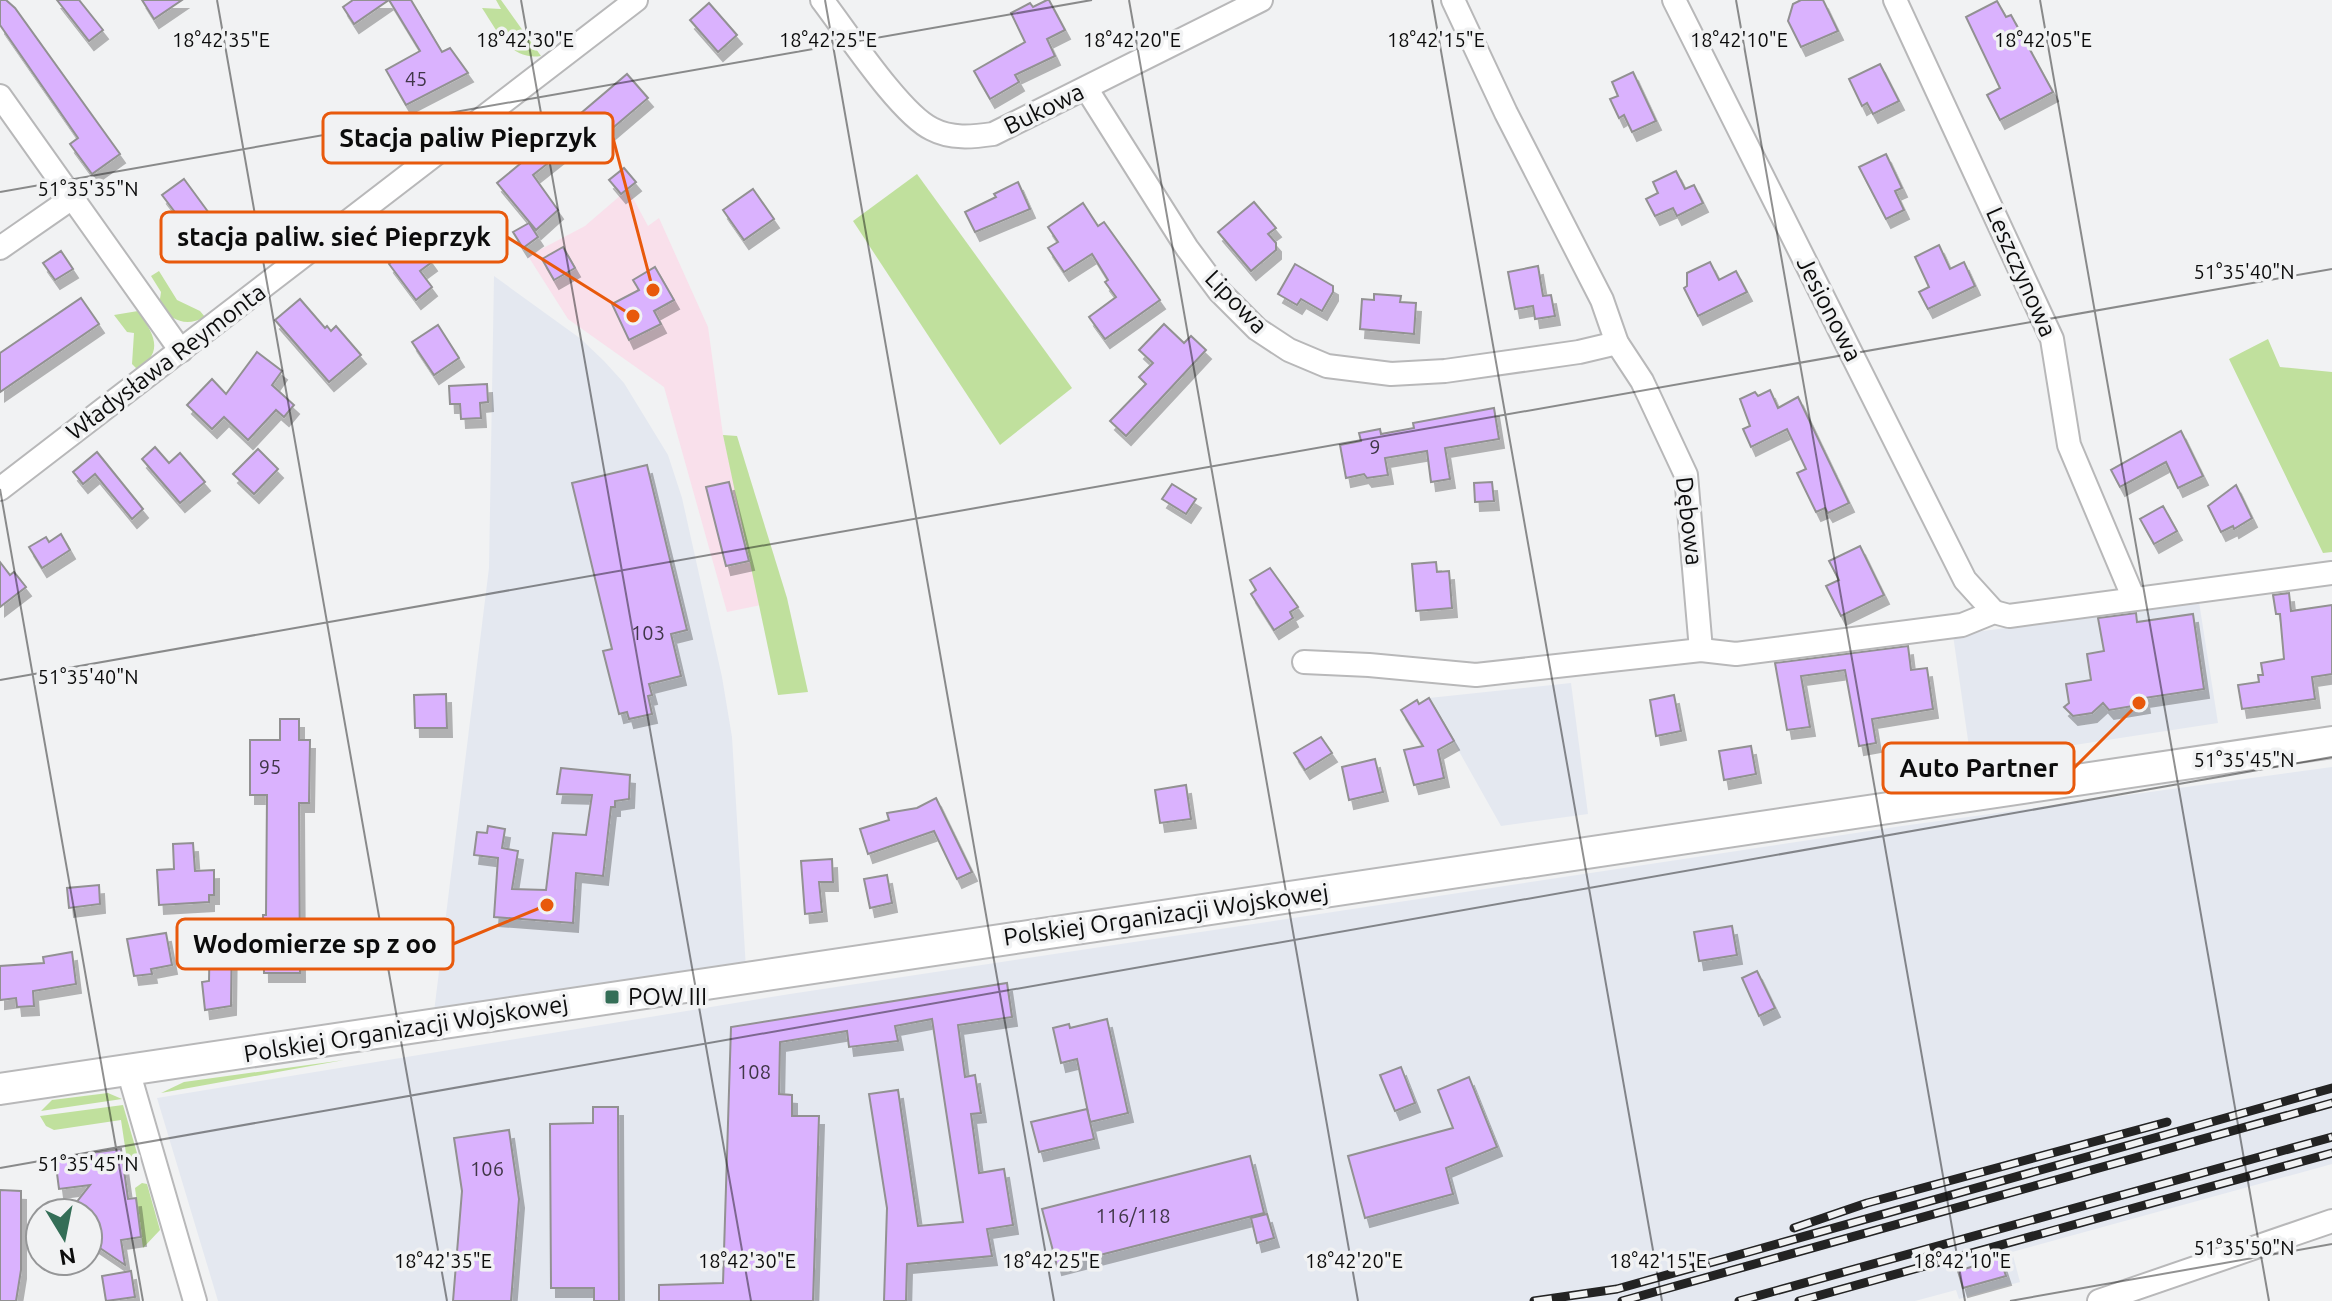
<svg xmlns="http://www.w3.org/2000/svg" width="2332" height="1301" viewBox="0 0 2332 1301" font-family="Ubuntu,sans-serif">
<style>
.commercial{fill:#f9e0eb}
.built{fill:#e4e8f0}
.green{fill:#c0e09d}
.building{fill:#dab2fe;stroke:#929192;stroke-width:2;filter:url(#shadow)}
.lines{fill:none;stroke-linecap:round;stroke-linejoin:round}
.minor-casing{stroke:#b8b8b9;stroke-width:26}
.secondary-casing{stroke:#b8b8b9;stroke-width:34}
.minor{stroke:#fff;stroke-width:22}
.secondary{stroke:#fff;stroke-width:30}
.rail-casing{stroke:#232323;stroke-width:9}
.rail{stroke:#f1f2f3;stroke-width:6;stroke-dasharray:18;stroke-linecap:butt}
.ticks{fill:none;stroke:#0c0c0c;stroke-width:2;stroke-opacity:0.45}
.poi-dot{fill:#346e57;stroke:#f1f2f3;stroke-width:3}
.labels{text-anchor:middle;stroke-width:7;stroke-linejoin:round;paint-order:stroke}
.number-label{font-size:20px;fill:#403648}
.street-label{font-size:24px;fill:#0c0c0c;stroke:#f1f2f3}
.poi-label{font-size:24px;fill:#0c0c0c;stroke:#f1f2f3;text-anchor:start}
.ticks-label{font-size:20px;text-anchor:middle;fill:#0c0c0c;stroke:#f1f2f3;stroke-width:7;stroke-linejoin:round;paint-order:stroke}
.leader{fill:none;stroke:#e8590c;stroke-width:3}
.callout-dot{fill:#e8590c;stroke:#f1f2f3;stroke-width:3}
.callout{fill:#f1f2f3;stroke:#e8590c;stroke-width:3}
.callout-label{font-size:26px;text-anchor:middle;font-weight:bold;fill:#0c0c0c}
</style>
<defs>
<filter id="shadow"><feDropShadow dx="5" dy="9" stdDeviation="0" flood-color="#0004"/></filter>
</defs>
<rect width="100%" height="100%" fill="#f1f2f3"/>
<polygon class="commercial" points="628,189 648,226 659,218 708,327 723,435 761,605 727,612 664,387 568,319 528,256 585,226"/>
<g class="built">
<polygon points="494,276 581,339 604,361 624,383 668,455 682,498 722,677 732,737 746,969 434,1012 489,568"/>
<polygon points="2199,602 2218,723 1971,761 1953,635"/>
<polygon points="1571,683 1588,814 1501,826 1429,698"/>
<polygon points="2332,767 2332,1164 2012,1252 2020,1282 1959,1299 1956,1290 1915,1301 218,1301 157,1098 790,994 1902,826"/>
</g>
<g class="green">
<path d="M496,0H501L541,56C509,61 497,30 482,8L501,9Z"/>
<polygon points="917,174 1072,388 1000,445 853,221"/>
<path d="M159,271L177,300L200,311L205,317C186,327 173,321 159,306L161,292L151,276Z"/>
<path d="M138,311C153,333 166,352 137,369L132,364L134,333L127,332L114,315Z"/>
<polygon points="2268,339 2280,367 2332,372 2332,552 2323,553 2229,359"/>
<polygon points="723,435 737,436 787,598 808,692 778,695"/>
<polygon points="344,1060 161,1093 184,1082"/>
<polygon points="108,1093 122,1099 41,1111 52,1100"/>
<polygon points="123,1105 137,1153 132,1163 127,1160 121,1120 54,1130 46,1126 40,1116"/>
<polygon points="142,1183 147,1184 160,1230 143,1248 135,1188"/>
</g>
<g class="building">
<polygon points="0,0 6,0 15,8 120,154 92,174 70,144 78,138 0,25"/>
<polygon points="57,0 79,0 103,30 89,41"/>
<polygon points="142,0 182,0 154,19"/>
<polygon points="353,0 411,0 442,52 450,48 468,73 406,105 386,70 420,51 389,0 354,24 343,7"/>
<polygon points="1047,0 1049,0 1065,30 1047,39 1055,56 1015,75 1019,82 990,99 974,71 1025,42 1011,13 1030,3 1033,7"/>
<polygon points="1801,0 1823,0 1838,31 1801,47 1788,21 1793,4"/>
<polygon points="1997,1 2006,17 2011,15 2053,92 2000,120 1987,95 2000,88 1966,17"/>
<polygon points="709,3 737,35 718,52 690,20"/>
<polygon points="1880,64 1899,101 1873,114 1867,103 1862,106 1849,79"/>
<polygon points="1633,72 1656,121 1632,132 1624,115 1619,118 1610,99 1618,96 1612,82"/>
<polygon points="627,74 648,98 595,143 586,133 533,175 558,210 536,230 497,183 532,154 519,139 541,121 554,136"/>
<polygon points="1886,154 1902,188 1895,191 1904,210 1886,219 1859,167"/>
<polygon points="624,168 636,182 621,194 609,180"/>
<polygon points="1676,171 1685,189 1694,185 1703,203 1677,216 1673,208 1655,216 1646,199 1658,193 1653,182"/>
<polygon points="184,179 217,224 196,240 162,195"/>
<polygon points="1018,182 1030,209 975,232 965,212 996,197 994,194"/>
<polygon points="753,189 774,219 744,240 723,210"/>
<polygon points="1254,202 1276,228 1268,234 1276,243 1276,250 1251,271 1218,232"/>
<polygon points="1083,203 1098,226 1104,222 1160,300 1105,339 1089,317 1116,297 1105,282 1108,280 1092,254 1064,272 1048,248 1058,242 1048,227"/>
<polygon points="529,223 538,237 523,248 513,232"/>
<polygon points="416,240 432,262 420,271 432,287 416,300 389,264"/>
<polygon points="1939,245 1950,269 1964,262 1975,286 1928,309 1919,292 1929,287 1915,257"/>
<polygon points="563,247 575,268 554,280 542,259"/>
<polygon points="61,251 73,269 55,280 43,263"/>
<polygon points="1710,262 1719,280 1736,271 1747,292 1698,316 1684,288 1687,286 1687,273"/>
<polygon points="1295,264 1333,286 1333,292 1322,311 1301,299 1297,305 1278,294"/>
<polygon points="1538,266 1543,296 1551,295 1555,316 1535,319 1533,306 1515,309 1508,272"/>
<polygon points="655,267 674,300 654,311 661,324 629,340 612,304 639,290 633,280"/>
<polygon points="1374,294 1401,296 1400,302 1416,303 1414,334 1360,329 1362,299 1374,300"/>
<polygon points="81,298 99,324 0,392 0,353"/>
<polygon points="300,299 325,328 327,326 331,331 336,326 361,355 329,382 275,320"/>
<polygon points="1164,324 1184,343 1191,336 1206,350 1126,436 1110,421 1146,384 1139,377 1153,363 1139,350"/>
<polygon points="438,325 459,358 434,375 412,342"/>
<polygon points="257,352 282,371 272,385 294,405 284,417 276,410 248,440 224,417 212,429 187,405 212,379 226,394"/>
<polygon points="487,384 488,402 480,403 481,418 461,419 460,404 450,404 449,386"/>
<polygon points="1770,390 1778,408 1798,397 1849,503 1828,513 1825,508 1816,512 1797,473 1806,469 1787,429 1751,447 1743,429 1750,426 1740,399 1755,392 1758,396"/>
<polygon points="1494,408 1499,439 1445,448 1450,479 1431,482 1427,451 1385,458 1388,475 1367,478 1364,474 1346,478 1340,445 1361,441 1359,433 1380,429 1381,434 1414,428 1413,423"/>
<polygon points="2181,431 2203,476 2178,488 2166,462 2120,487 2111,470"/>
<polygon points="155,447 169,463 180,453 205,482 180,503 142,459"/>
<polygon points="258,449 278,469 254,494 233,474"/>
<polygon points="97,452 143,509 132,519 95,474 83,484 73,472"/>
<polygon points="647,465 687,630 671,634 681,676 649,684 652,695 648,696 652,714 629,719 627,712 619,714 603,651 612,649 572,483"/>
<polygon points="729,482 749,561 726,566 706,487"/>
<polygon points="1492,482 1494,501 1475,502 1474,483"/>
<polygon points="1172,484 1196,499 1186,514 1162,499"/>
<polygon points="2236,485 2252,518 2234,529 2233,526 2221,532 2208,506"/>
<polygon points="2163,506 2177,531 2154,544 2140,519"/>
<polygon points="61,534 70,550 42,568 29,547 46,537 49,542"/>
<polygon points="1860,546 1884,595 1841,616 1826,586 1839,580 1829,561"/>
<polygon points="0,562 10,575 14,572 26,587 0,607"/>
<polygon points="1436,562 1437,572 1449,571 1452,608 1416,611 1412,564"/>
<polygon points="1270,568 1298,607 1290,612 1293,618 1274,630 1251,594 1256,590 1250,580"/>
<polygon points="2289,593 2291,611 2332,605 2332,674 2312,677 2315,699 2242,709 2238,685 2259,682 2258,675 2263,675 2261,663 2284,659 2280,614 2276,614 2273,595"/>
<polygon points="2136,613 2137,622 2193,614 2204,689 2144,698 2145,704 2109,710 2103,703 2092,713 2073,716 2064,707 2069,703 2066,684 2091,680 2087,654 2104,651 2098,618"/>
<polygon points="1908,646 1911,670 1927,668 1933,709 1872,719 1876,743 1859,746 1845,670 1801,676 1810,727 1787,730 1775,663"/>
<polygon points="446,694 447,728 415,728 414,695"/>
<polygon points="1674,695 1681,731 1656,736 1650,700"/>
<polygon points="1429,698 1454,741 1438,750 1444,778 1414,785 1404,750 1423,746 1401,710 1417,700 1419,704"/>
<polygon points="280,719 299,719 299,740 310,740 309,803 299,803 300,973 264,973 263,915 266,915 267,795 250,795 250,740 280,740"/>
<polygon points="1321,737 1332,753 1305,770 1294,753"/>
<polygon points="1751,746 1756,774 1724,780 1719,751"/>
<polygon points="1375,759 1383,792 1349,800 1342,767"/>
<polygon points="561,768 630,775 629,799 615,801 615,807 611,807 603,876 576,873 573,923 494,917 498,858 474,855 477,832 487,833 488,826 505,829 502,848 518,851 512,889 546,890 553,833 586,835 592,795 557,794"/>
<polygon points="1186,785 1191,819 1160,823 1155,790"/>
<polygon points="936,798 972,872 957,879 934,831 868,854 860,829 889,820 887,813 917,808"/>
<polygon points="193,843 195,871 214,870 214,895 209,895 209,902 159,905 157,870 174,869 173,844"/>
<polygon points="832,859 833,882 819,882 822,912 805,914 801,861"/>
<polygon points="887,875 892,903 870,908 864,879"/>
<polygon points="99,885 100,904 69,908 67,888"/>
<polygon points="1732,926 1737,955 1699,961 1694,932"/>
<polygon points="210,929 232,929 231,1006 205,1010 202,982 209,981"/>
<polygon points="166,933 172,965 151,969 152,974 134,976 127,939"/>
<polygon points="72,952 76,984 33,991 34,1006 17,1007 16,998 0,1000 0,966 44,963 43,957"/>
<polygon points="1757,971 1775,1008 1759,1016 1742,978"/>
<polygon points="1007,983 1012,1017 958,1025 965,1077 975,1075 981,1113 971,1114 979,1173 1004,1169 1013,1225 987,1229 992,1256 907,1264 906,1301 884,1301 887,1208 869,1094 898,1090 918,1226 963,1222 932,1019 895,1026 898,1041 849,1047 847,1031 780,1042 779,1094 792,1095 792,1116 819,1116 813,1301 659,1301 659,1285 723,1283 731,1027"/>
<polygon points="1107,1019 1128,1113 1090,1122 1077,1059 1061,1063 1053,1028 1069,1024 1070,1028"/>
<polygon points="1401,1067 1415,1103 1395,1111 1380,1075"/>
<polygon points="1469,1077 1497,1147 1446,1168 1453,1194 1365,1218 1348,1156 1453,1128 1438,1090"/>
<polygon points="593,1107 618,1107 619,1301 594,1301 594,1288 551,1288 550,1124 593,1123"/>
<polygon points="1087,1109 1094,1139 1039,1152 1031,1122"/>
<polygon points="509,1130 519,1199 511,1301 453,1301 462,1191 454,1138"/>
<polygon points="121,1149 128,1199 136,1198 141,1237 121,1240 125,1265 94,1244 88,1245 88,1213 68,1213 90,1185 59,1189 55,1158"/>
<polygon points="1250,1156 1264,1213 1057,1266 1042,1209"/>
<polygon points="0,1190 21,1191 21,1270 16,1301 0,1301"/>
<polygon points="1267,1214 1274,1238 1257,1243 1251,1218"/>
<polygon points="2000,1258 2006,1276 1963,1288 1958,1271"/>
<polygon points="131,1271 135,1297 106,1301 102,1276"/>
</g>
<g class="lines">
<defs>
<g id="minor">
<path d="M822,0C846,31 900,114 932,129C951,139 972,137 993,134L1261,0"/>
<polyline points="1674,0 1965,580 1994,612"/>
<polyline points="1895,0 2052,339 2069,445 2134,599"/>
<polyline points="1086,88 1187,248 1219,291 1257,329 1289,350 1327,366 1391,374 1445,371 1579,352 1617,343"/>
<polyline points="0,96 181,351"/>
<polyline points="0,248 72,198"/>
<polyline points="0,489 636,0"/>
<polyline points="1701,650 1736,654 1962,625 1994,612 2009,616 2332,573"/>
<polyline points="1304,662 1369,665 1476,675 1701,650 1686,475 1642,381 1617,343 1602,300 1506,113 1453,0"/>
<polyline points="128,1070 195,1301"/>
<polyline points="2099,1301 2332,1221"/>
</g>
<polyline id="secondary" points="0,1089 2332,742"/>
</defs>
<use href="#minor" class="minor-casing"/>
<use href="#secondary" class="secondary-casing"/>
<use href="#minor" class="minor"/>
<use href="#secondary" class="secondary"/>
<defs>
<g id="rail">
<polyline points="1794,1228 1867,1203 2167,1122"/>
<polyline points="1534,1301 1617,1289 2332,1088"/>
<polyline points="1622,1301 2332,1103"/>
<polyline points="1739,1301 2332,1137"/>
<polyline points="1799,1301 2332,1153"/>
</g>
</defs>
<use href="#rail" class="rail-casing"/>
<use href="#rail" class="rail"/>
</g>
<path class="ticks" d="M217,0L447,1301M521,0L751,1301M825,0L1054,1301M1129,0L1358,1301M1432,0L1662,1301M1736,0L1965,1301M2040,0L2269,1301M0,192L1092,0M0,489L143,1301M0,680L2332,269M0,1168L2332,757M2010,1301L2332,1244"/>
<rect class="poi-dot" x="604" y="989" width="16" height="16" rx="4"/>
<g class="labels">
<g class="number-label">
<text x="416" y="86">45</text>
<text x="1375" y="454">9</text>
<text x="648" y="640">103</text>
<text x="270" y="774">95</text>
<text x="754" y="1079">108</text>
<text x="487" y="1176">106</text>
<text x="1133" y="1223">116/118</text>
</g>
<g class="street-label">
<text transform="translate(1044 109) rotate(-26)" y="8">Bukowa</text>
<text transform="translate(2021 272) rotate(66)" y="8">Leszczynowa</text>
<text transform="translate(1236 302) rotate(46)" y="8">Lipowa</text>
<text transform="translate(1829 309) rotate(63)" y="8">Jesionowa</text>
<text transform="translate(166 362) rotate(-37)" y="8">Władysława Reymonta</text>
<text transform="translate(1689 521) rotate(83)" y="8">Dębowa</text>
<text transform="translate(1166 915) rotate(-8)" y="8">Polskiej Organizacji Wojskowej</text>
<text transform="translate(406 1029) rotate(-9)" y="8">Polskiej Organizacji Wojskowej</text>
</g>
<g class="poi-label">
<text x="628" y="1005">POW III</text>
</g>
</g>
<g class="ticks-label">
<text x="2043" y="47">18°42'05"E</text>
<text x="221" y="47">18°42'35"E</text>
<text x="525" y="47">18°42'30"E</text>
<text x="828" y="47">18°42'25"E</text>
<text x="1132" y="47">18°42'20"E</text>
<text x="1436" y="47">18°42'15"E</text>
<text x="1739" y="47">18°42'10"E</text>
<text x="88" y="196">51°35'35"N</text>
<text x="2244" y="279">51°35'40"N</text>
<text x="88" y="684">51°35'40"N</text>
<text x="2244" y="767">51°35'45"N</text>
<text x="88" y="1171">51°35'45"N</text>
<text x="2244" y="1255">51°35'50"N</text>
<text x="443" y="1268">18°42'35"E</text>
<text x="747" y="1268">18°42'30"E</text>
<text x="1051" y="1268">18°42'25"E</text>
<text x="1354" y="1268">18°42'20"E</text>
<text x="1658" y="1268">18°42'15"E</text>
<text x="1962" y="1268">18°42'10"E</text>
</g>
<path class="leader" d="M653 290L613 138M633 316L507 237M2139 703L2074 768M547 905L453 944"/>
<g class="callout-dot">
<circle cx="653" cy="290" r="8"/>
<circle cx="633" cy="316" r="8"/>
<circle cx="2139" cy="703" r="8"/>
<circle cx="547" cy="905" r="8"/>
</g>
<g class="callout">
<rect x="323" y="113" width="290" height="50" rx="8"/>
<rect x="161" y="212" width="346" height="50" rx="8"/>
<rect x="1883" y="743" width="191" height="50" rx="8"/>
<rect x="177" y="919" width="276" height="50" rx="8"/>
</g>
<g class="callout-label">
<text x="468" y="147">Stacja paliw Pieprzyk</text>
<text x="334" y="246">stacja paliw. sieć Pieprzyk</text>
<text x="1979" y="777">Auto Partner</text>
<text x="315" y="953">Wodomierze sp z oo</text>
</g>
<g transform="translate(64 1237) rotate(170)"><circle r="38" fill="#f1f2f3" stroke="#959697" stroke-width="2"/>
<path d="M0-6L14 30L0 20L-14 30Z" fill="#346e57"/>
<text y="-12" font-size="22" font-weight="bold" text-anchor="middle" fill="#0c0c0c">N</text>
</g>
</svg>
